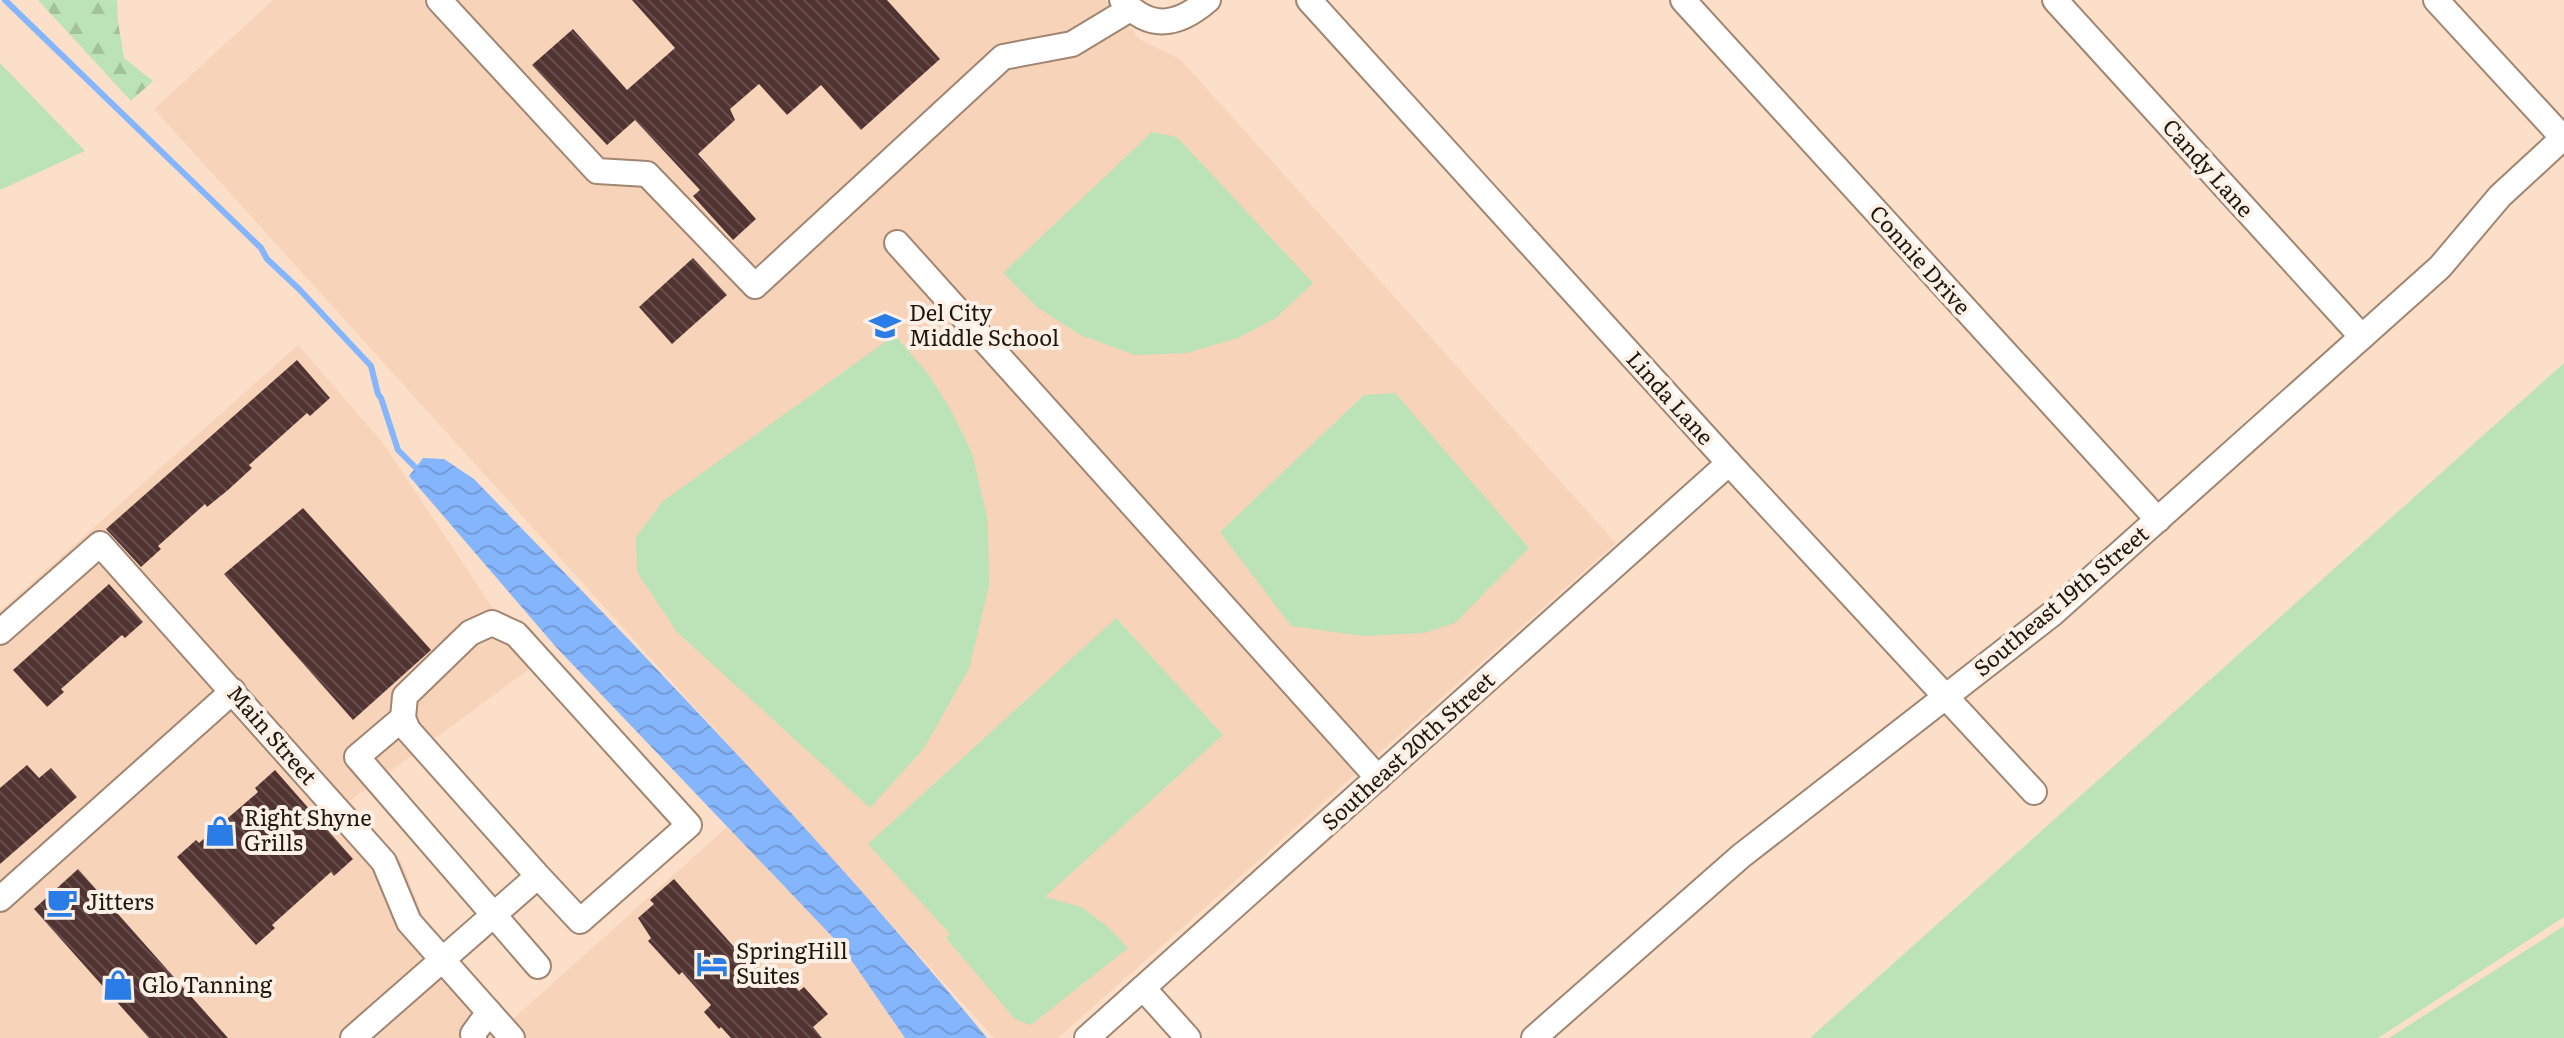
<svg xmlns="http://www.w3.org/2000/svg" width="2564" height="1038" viewBox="0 0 2564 1038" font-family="Literata,serif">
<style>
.built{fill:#f7d3b9}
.green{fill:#bce3b7}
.forest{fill:url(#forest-firs)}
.water{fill:url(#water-waves)}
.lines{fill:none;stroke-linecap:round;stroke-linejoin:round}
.stream{stroke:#85b5fd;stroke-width:6}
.building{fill:url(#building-back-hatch)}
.minor-casing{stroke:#a08672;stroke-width:28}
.minor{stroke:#fff;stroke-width:24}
.labels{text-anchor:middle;stroke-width:8;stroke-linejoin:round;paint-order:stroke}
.street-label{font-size:22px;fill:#1f160e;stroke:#fcf0e7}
.poi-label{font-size:22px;fill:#1f160e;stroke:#fcf0e7;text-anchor:start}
</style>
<defs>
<pattern id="forest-firs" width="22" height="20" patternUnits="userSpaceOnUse" patternTransform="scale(2)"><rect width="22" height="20" fill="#bce3b7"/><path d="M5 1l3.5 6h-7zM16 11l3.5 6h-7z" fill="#a1c29c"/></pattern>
<pattern id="water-waves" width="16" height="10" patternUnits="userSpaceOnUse" patternTransform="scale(2)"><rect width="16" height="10" fill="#85b5fd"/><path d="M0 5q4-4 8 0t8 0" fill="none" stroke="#729bd8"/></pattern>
<pattern id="building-back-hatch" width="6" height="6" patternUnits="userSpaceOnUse" patternTransform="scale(2)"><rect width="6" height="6" fill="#513332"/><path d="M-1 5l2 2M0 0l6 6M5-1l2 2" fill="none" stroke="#664e4d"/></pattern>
</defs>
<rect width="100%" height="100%" fill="#fcdfc9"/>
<g class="built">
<polygon points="273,0 1105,0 1141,40 1180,59 1616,543 1058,1038 994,1038 154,109"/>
<polygon points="298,345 383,443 532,667 350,801 402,863 425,921 449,952 512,1020 727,827 843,948 905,1038 0,1038 0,611"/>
</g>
<g class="green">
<polygon points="0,63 85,151 0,190"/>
<polygon points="1152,132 1177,137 1313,283 1276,318 1238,338 1187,353 1135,355 1080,335 1038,308 1003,273"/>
<polygon points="895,335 928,374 951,410 972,453 988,521 989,586 969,669 924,748 870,808 677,632 637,572 636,537 663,501"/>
<polygon points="2564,363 2564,917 2378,1038 1810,1038"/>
<polygon points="1395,393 1529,548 1455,623 1424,633 1363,636 1291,626 1220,532 1364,395"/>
<polygon points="1116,618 1223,735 1045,897 1081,907 1107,926 1128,948 1031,1025 1015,1019 946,938 950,934 868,844"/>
<polygon points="2564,926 2564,1038 2389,1038"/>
</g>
<polygon class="forest" points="38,0 117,0 118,22 124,58 153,81 131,101"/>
<path class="water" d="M423,458L444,459L474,479C650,661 826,842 987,1038H905L843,948L556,647L409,476Z"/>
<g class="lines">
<polyline class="stream" points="5,0 261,248 267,259 299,289 371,366 378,394 381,398 398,450 421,473"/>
</g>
<g class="building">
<polygon points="632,0 887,0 940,59 861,130 821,85 787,115 759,84 730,109 735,120 698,154 756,219 733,240 693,196 700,190 635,120 607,145 532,65 573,29 627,90 675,48"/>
<polygon points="693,258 727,295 672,344 639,307"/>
<polygon points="297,360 330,398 310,416 307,413 249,465 252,468 228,490 207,507 205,504 158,546 161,549 141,567 106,529"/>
<polygon points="303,508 431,650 353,720 224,574"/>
<polygon points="109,584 143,622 125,638 122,635 61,689 64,692 47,707 13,670"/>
<polygon points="27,765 39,778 51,768 77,797 0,864 0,788"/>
<polygon points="275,770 353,859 334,876 331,872 272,925 275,928 256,945 177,857 196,840 199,843 258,792 255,788"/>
<polygon points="78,869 228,1038 149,1038 34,909"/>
<polygon points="674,879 742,956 746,954 776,987 787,977 799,991 804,987 828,1014 813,1027 822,1038 731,1038 721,1027 719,1029 704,1012 711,1005 682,972 679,975 648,941 651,938 638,918 654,904 650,900"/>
</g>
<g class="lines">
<defs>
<g id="minor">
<polyline points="439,0 597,171 647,174 755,286 1003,57 1072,44 1130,9"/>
<path d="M1122,0C1150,31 1178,26 1208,0"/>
<polyline points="1309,0 1729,463 2034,792"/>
<polyline points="1683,0 2158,520"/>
<polyline points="2055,0 2362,337"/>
<polyline points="2436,0 2564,139"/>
<polyline points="897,243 1378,778"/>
<polyline points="0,632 100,544 384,862 409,922 512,1038"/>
<polyline points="403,718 357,757 538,966"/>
<polyline points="0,899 233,691"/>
<polyline points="1143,988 1188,1038"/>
<polyline points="353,1038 538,876 580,921 689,825 516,634 492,623 470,633 405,696 403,718 408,730 538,876"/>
<polyline points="474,1038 473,1034 489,1012"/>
<polyline points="1087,1038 1729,463"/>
<polyline points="1534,1038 1741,856 2052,614 2440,267 2500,196 2564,137"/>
</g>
</defs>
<use href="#minor" class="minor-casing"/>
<use href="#minor" class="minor"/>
</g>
<defs>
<symbol id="school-bare" viewBox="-9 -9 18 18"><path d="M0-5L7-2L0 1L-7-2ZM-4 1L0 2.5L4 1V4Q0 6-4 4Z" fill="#2a7de7" stroke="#fcf0e7" stroke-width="2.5" paint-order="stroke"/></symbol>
<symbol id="shop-bare" viewBox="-9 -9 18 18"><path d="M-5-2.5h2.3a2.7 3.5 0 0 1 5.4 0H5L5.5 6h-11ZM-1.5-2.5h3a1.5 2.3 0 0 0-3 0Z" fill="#2a7de7" stroke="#fcf0e7" stroke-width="2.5" paint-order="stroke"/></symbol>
<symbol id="cafe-bare" viewBox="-9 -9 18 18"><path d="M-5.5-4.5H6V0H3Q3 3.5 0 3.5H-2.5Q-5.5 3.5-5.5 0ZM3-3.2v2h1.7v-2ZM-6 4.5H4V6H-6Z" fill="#2a7de7" stroke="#fcf0e7" stroke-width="2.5" paint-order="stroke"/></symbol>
<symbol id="hotel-bare" viewBox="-9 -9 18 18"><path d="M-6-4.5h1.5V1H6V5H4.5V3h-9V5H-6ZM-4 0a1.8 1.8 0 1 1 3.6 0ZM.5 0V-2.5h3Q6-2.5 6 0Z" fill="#2a7de7" stroke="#fcf0e7" stroke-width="2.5" paint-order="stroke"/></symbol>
</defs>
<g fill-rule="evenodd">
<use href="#school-bare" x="863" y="304" width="44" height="44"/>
<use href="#shop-bare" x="198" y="809" width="44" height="44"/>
<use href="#cafe-bare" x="40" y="880" width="44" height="44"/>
<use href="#hotel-bare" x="690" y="942" width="44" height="44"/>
<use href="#shop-bare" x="96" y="963" width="44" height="44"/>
</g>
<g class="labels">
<g class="street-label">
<text transform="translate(2208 168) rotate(48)" y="8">Candy Lane</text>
<text transform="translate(1920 260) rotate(48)" y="8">Connie Drive</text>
<text transform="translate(1670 398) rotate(48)" y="8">Linda Lane</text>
<text transform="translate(2061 601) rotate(-40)" y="8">Southeast 19th Street</text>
<text transform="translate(272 735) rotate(49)" y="8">Main Street</text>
<text transform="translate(1408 751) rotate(-42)" y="8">Southeast 20th Street</text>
</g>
<g class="poi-label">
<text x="909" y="321">Del City<tspan x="909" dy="25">Middle School</tspan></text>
<text x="244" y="826">Right Shyne<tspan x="244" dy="25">Grills</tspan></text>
<text x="86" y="910">Jitters</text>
<text x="736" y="959">SpringHill<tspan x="736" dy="25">Suites</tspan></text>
<text x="142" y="993">Glo Tanning</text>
</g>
</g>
</svg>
